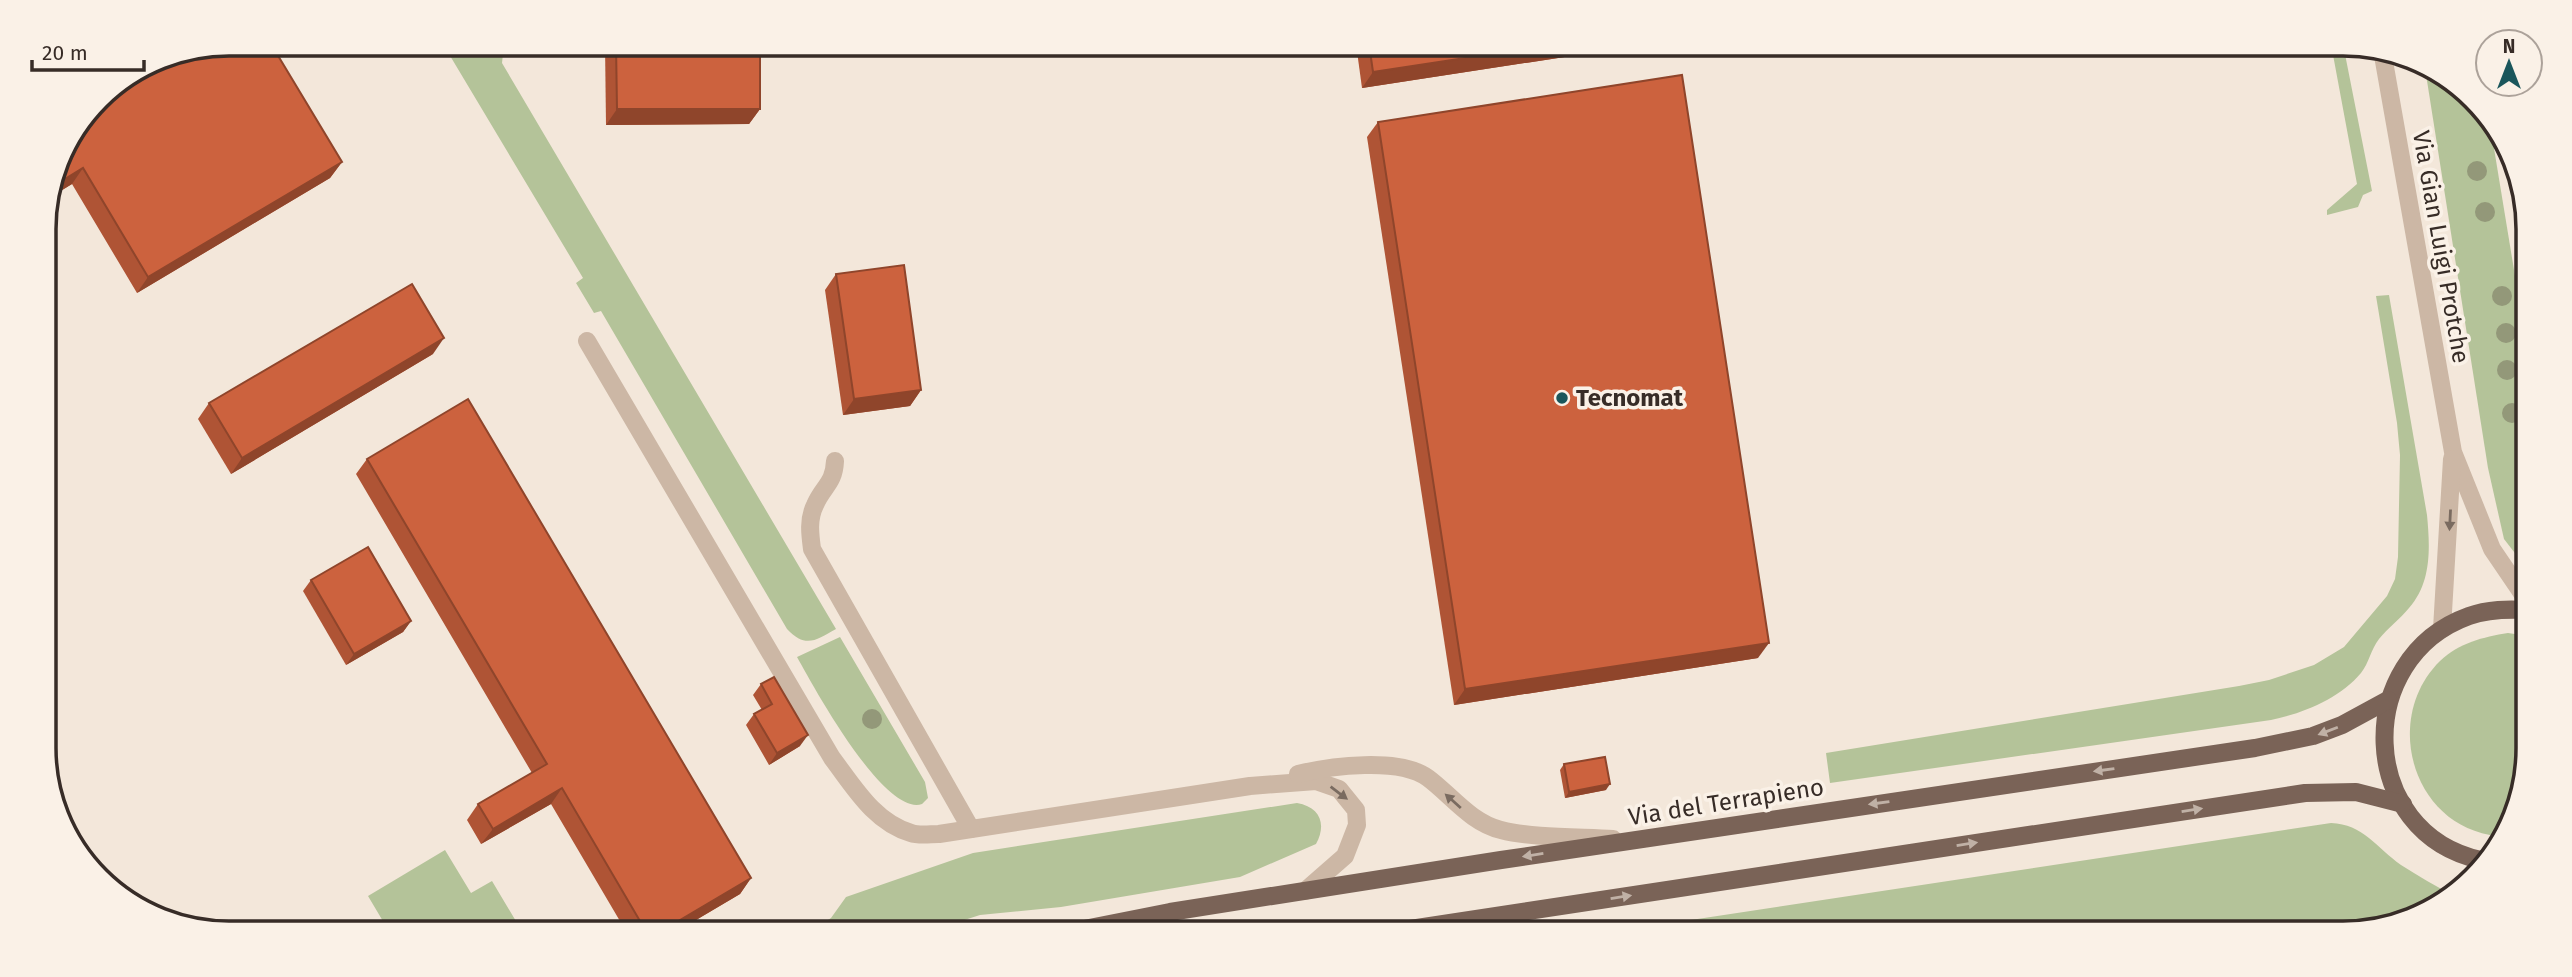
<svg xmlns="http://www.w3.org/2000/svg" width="2572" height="977" viewBox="0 0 2572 977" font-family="'Fira Sans',sans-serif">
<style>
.green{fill:#b4c399}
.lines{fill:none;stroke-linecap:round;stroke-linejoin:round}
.service{stroke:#ccb7a5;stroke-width:18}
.tertiary{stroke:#ccb7a5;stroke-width:18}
.primary{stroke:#7a6357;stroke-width:18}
.tree{fill:#939879}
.wall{fill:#af5435}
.shaded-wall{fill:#8f452b}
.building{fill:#cc623e;stroke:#8f452b;stroke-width:2}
.oneway{fill:#7a6b60}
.oneway2{fill:#c0b1a6}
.poi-dot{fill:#1a565b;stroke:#faf1e7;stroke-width:2.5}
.labels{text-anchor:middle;stroke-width:7;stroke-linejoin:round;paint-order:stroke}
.street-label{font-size:24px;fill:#372c27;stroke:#faf1e7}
.poi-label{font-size:24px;font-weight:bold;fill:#372c27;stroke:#faf1e7;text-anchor:start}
.rim{fill:none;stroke:#372c27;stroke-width:3.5}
</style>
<rect width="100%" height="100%" fill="#f3e7da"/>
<g class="green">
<path d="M443,44H504L502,63L836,629C816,640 806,649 787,629L601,311L594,313L576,283L583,278Z"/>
<polygon points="2331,44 2343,44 2372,191 2363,195 2358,207 2327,215 2327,210 2357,184"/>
<polygon points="2425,68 2483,107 2490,124 2527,349 2528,570 2504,539 2488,468"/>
<path d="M2389,295L2427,515C2430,547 2432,582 2409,608C2400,619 2388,628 2379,639C2371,649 2369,663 2361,673C2339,699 2304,713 2271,720L1830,783L1826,753L2239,686L2269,680L2314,665L2344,647L2387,596L2395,579L2398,557L2400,455L2397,423L2376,296Z"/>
<path d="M2508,633L2528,636V748L2519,807L2498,836C2413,828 2381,719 2440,661C2459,643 2483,637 2508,633Z"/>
<path d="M840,637L925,782L928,798L922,804C884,817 812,684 797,657Z"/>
<path d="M1297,803C1320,807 1327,824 1316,844L1240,877L1061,907L980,915L924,933H808L831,918L846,897L973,853Z"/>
<path d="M2331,823C2363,824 2377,848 2401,865C2418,876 2436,886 2454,896L2355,933H1605Z"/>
<polygon points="445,850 471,893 492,881 523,933 390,933 368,896"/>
</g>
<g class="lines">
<g class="service">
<path d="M587,341L832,758C854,787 874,822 911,833C919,836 930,834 939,834L1250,786L1316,781L1339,789L1356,810L1357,825L1345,856L1305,891"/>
<path d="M835,461C834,484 823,486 815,505C808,519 810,534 812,549L971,829"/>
<path d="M1298,774C1331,766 1399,757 1428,778C1451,795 1471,823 1501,830C1532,838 1580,837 1613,839"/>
</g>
<g class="tertiary">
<polyline points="2382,50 2453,452 2492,549 2528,602"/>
<polyline points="2442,629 2452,459"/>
</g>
<g class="primary">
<path d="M2481,860C2357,833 2352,658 2469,616C2488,609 2508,609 2528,610"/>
<polyline points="1064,933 1170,912 1501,860 2255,748 2313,736 2342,725 2388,700"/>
<polyline points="1384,933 2305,793 2356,792 2403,804"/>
</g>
</g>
<g class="tree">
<circle cx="2477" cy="171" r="10"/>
<circle cx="2485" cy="212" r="10"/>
<circle cx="2502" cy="296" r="10"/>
<circle cx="2506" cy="333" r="10"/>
<circle cx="2507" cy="370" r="10"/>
<circle cx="2512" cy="413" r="10"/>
<circle cx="872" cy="719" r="10"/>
</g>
<g class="wall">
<polygon points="605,44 760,44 760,109 749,124 606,125"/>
<polygon points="1356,44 1649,44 1362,88"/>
<polygon points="1378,122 1758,658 1454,705 1367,137"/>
<polygon points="63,147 342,162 330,178 137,293 72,184 49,198"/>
<polygon points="836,274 921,390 910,406 843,415 825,290"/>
<polygon points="433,354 231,474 198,419 209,403"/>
<polygon points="367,459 751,878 740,894 674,933 627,933 551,804 481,844 467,820 478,804 532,773 356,474"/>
<polygon points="311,580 411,621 403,632 346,665 303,591"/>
<polygon points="761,684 800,746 769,765 746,725 754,714 762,710 753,695"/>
<polygon points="1564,764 1606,790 1565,798 1560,770"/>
</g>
<g class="shaded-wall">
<polygon points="1557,44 1649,44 1362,88 1373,72"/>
<polygon points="617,109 760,109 749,124 606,125"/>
<polygon points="342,162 330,178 137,293 148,277"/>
<polygon points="83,168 72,184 49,198 60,182"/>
<polygon points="444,338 433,354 231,474 242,458"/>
<polygon points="921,390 910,406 843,415 854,399"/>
<polygon points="411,621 403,632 346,665 354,654"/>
<polygon points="1769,643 1758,658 1454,705 1465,689"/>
<polygon points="808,735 800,746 769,765 777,753"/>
<polygon points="1610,784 1606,790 1565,798 1569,792"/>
<polygon points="562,788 551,804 481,844 493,829"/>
<polygon points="751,878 740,894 674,933 658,933"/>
</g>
<g class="building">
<polygon points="229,44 271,44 342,162 148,277 83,168 60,182 55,175 63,147 107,90 158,58"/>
<polygon points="616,44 760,44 760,109 617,109"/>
<polygon points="1369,44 1557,44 1373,72"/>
<polygon points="1682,75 1769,643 1465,689 1378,122"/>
<polygon points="904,265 921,390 854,399 836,274"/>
<polygon points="412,284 444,338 242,458 209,403"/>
<polygon points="468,399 751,878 658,933 647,933 562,788 493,829 478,804 547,764 367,459"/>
<polygon points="368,547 411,621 354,654 311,580"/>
<polygon points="774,677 808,735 777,753 754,714 772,704 761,684"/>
<polygon points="1605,757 1610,784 1569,792 1564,764"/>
</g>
<defs><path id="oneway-solid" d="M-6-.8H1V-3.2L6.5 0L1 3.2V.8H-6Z" transform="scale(1.75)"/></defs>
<g class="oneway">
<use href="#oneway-solid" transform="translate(2450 520) rotate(93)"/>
<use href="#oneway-solid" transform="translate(1339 793) rotate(37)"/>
<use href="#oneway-solid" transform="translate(1453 801) rotate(-138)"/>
</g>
<g class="oneway2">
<use href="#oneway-solid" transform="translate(2328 731) rotate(159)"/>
<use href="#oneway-solid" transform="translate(2104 770) rotate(172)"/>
<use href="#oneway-solid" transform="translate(1879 803) rotate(172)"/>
<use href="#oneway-solid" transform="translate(2192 810) rotate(-9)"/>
<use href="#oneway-solid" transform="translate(1967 844) rotate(-9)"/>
<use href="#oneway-solid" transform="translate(1533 855) rotate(171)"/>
<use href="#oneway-solid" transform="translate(1621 897) rotate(-9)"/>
</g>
<circle class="poi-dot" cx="1562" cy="398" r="7"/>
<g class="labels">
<g class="street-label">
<text transform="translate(2441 247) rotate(80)" y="8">Via Gian Luigi Protche</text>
<text transform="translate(1726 802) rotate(-9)" y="8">Via del Terrapieno</text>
</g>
<g class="poi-label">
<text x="1576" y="406">Tecnomat</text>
</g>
</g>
<path d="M0 0H2572V977H0ZM229 56H2343A173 173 0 0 1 2516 229V748A173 173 0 0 1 2343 921H229A173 173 0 0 1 56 748V229A173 173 0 0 1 229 56Z" fill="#faf1e7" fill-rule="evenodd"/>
<path class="rim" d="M229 56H2343A173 173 0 0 1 2516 229V748A173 173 0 0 1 2343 921H229A173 173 0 0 1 56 748V229A173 173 0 0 1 229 56Z"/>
<g transform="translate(2509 63)"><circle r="33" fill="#faf1e7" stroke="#aca29a" stroke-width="2"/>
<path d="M0-5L12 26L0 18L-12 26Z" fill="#1a565b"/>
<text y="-10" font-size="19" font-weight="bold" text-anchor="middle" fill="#372c27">N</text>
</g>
<path d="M32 60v10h112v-10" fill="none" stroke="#372c27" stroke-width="3.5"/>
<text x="42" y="60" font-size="21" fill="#372c27" stroke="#faf1e7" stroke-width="5" paint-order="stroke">20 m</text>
</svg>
